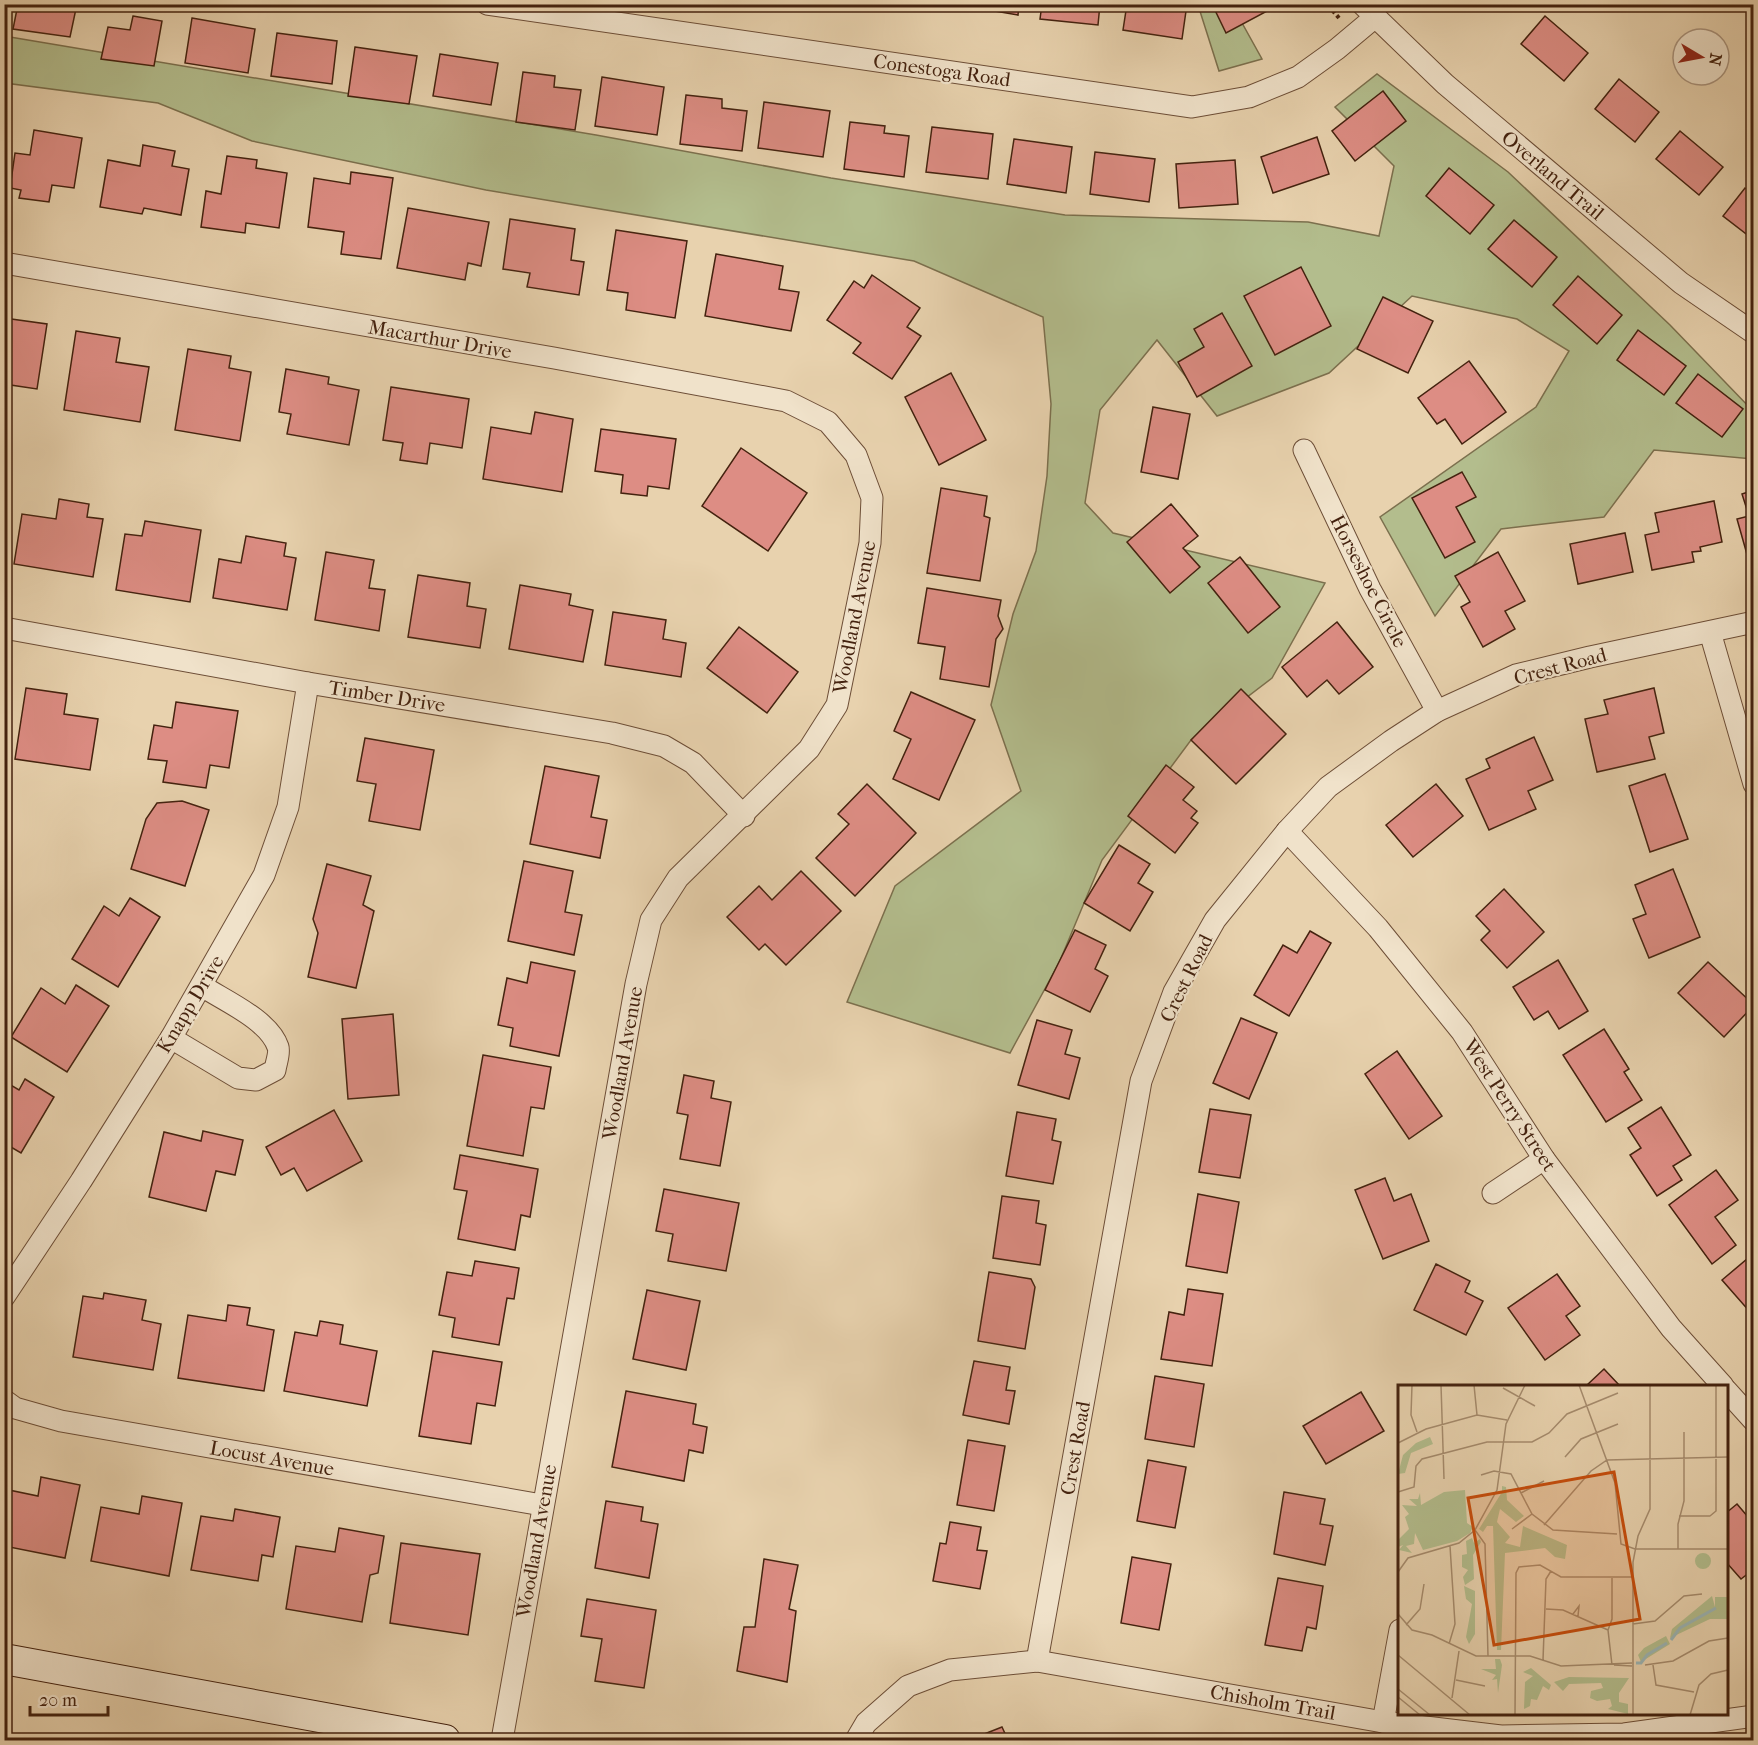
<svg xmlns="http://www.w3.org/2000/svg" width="1758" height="1745" viewBox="0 0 1758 1745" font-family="'IM FELL French Canon',serif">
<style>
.green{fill:#b3bd8d;stroke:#7c704e;stroke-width:1.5}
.building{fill:#dd8d84;stroke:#44220f;stroke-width:1.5}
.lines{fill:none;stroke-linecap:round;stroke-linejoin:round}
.street-casing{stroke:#6d4e37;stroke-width:23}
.secondary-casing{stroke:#44220f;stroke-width:32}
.path{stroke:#44220f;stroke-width:4;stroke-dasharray:4.5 3;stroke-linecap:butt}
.street{stroke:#f0e2ca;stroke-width:21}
.secondary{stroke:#f0e2ca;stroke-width:30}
.labels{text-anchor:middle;stroke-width:4.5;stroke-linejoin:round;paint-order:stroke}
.street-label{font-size:20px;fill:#44220f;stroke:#f0e2ca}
.inset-river{fill:none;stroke:#9bb5b5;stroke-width:3}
.inset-road{fill:none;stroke:#a68c6e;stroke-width:1.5}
.view{fill:#c74e0d;fill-opacity:0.15;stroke:#c74e0d;stroke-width:3}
.inset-edge{fill:none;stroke:#44220f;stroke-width:3}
</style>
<rect width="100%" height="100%" fill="#e8d2ae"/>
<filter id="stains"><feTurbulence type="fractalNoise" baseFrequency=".00333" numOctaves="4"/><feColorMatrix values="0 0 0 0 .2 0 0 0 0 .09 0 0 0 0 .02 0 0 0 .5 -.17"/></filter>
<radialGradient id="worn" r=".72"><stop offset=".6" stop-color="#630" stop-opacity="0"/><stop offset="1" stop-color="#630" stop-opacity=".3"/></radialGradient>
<g class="green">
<polygon points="1198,5 1232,5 1262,59 1219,71"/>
<polygon points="4,36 596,135 831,178 1065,215 1308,222 1379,236 1394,166 1335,107 1377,74 1508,172 1670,325 1753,411 1753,459 1654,450 1604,517 1501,529 1435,616 1380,517 1536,407 1569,351 1517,319 1412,296 1329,373 1217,416 1157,340 1100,410 1085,503 1113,533 1325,583 1272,678 1191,740 1102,860 1059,963 1010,1053 847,1002 895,886 1021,791 991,705 1013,614 1036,551 1047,476 1051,404 1043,317 914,261 486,190 252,141 158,103 5,83"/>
</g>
<g class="building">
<polygon points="18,4 77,4 70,37 13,29"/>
<polygon points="954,4 1019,4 1018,15"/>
<polygon points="1042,4 1100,4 1098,25 1040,19"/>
<polygon points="1127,4 1187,4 1182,39 1123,30"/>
<polygon points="1212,4 1280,4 1226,33"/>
<polygon points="133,16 162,21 154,66 101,59 108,27 130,30"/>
<polygon points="1545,16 1588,53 1564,81 1521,44"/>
<polygon points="192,18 255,29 248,73 185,63"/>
<polygon points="277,33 337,41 332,84 271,76"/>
<polygon points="355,47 417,56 409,104 348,96"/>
<polygon points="440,54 498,63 491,105 433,96"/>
<polygon points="523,72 555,76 554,87 581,90 575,130 516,122"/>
<polygon points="602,77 664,87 657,135 595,126"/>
<polygon points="1619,79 1659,112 1635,142 1595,109"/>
<polygon points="1383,91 1406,121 1355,161 1332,131"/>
<polygon points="686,95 722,99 722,108 747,111 742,151 680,144"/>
<polygon points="764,102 830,111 823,157 758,148"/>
<polygon points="850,122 885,126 884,133 909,136 904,177 844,169"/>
<polygon points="932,127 993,134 988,179 926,172"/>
<polygon points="34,130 82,138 74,188 52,185 49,202 19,198 21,190 10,188 15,153 30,155"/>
<polygon points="1680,131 1723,167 1699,195 1656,159"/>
<polygon points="1317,137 1329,174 1273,193 1261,157"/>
<polygon points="1014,139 1072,147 1066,193 1007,184"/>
<polygon points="143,145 175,151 172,166 189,169 181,215 144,208 142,214 100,207 108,160 140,166"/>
<polygon points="1095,152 1155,159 1149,202 1090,194"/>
<polygon points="227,156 257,160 256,168 287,173 279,228 246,223 245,233 201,227 206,191 221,194"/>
<polygon points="1235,160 1238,204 1179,208 1176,164"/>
<polygon points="1449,168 1494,205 1470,234 1426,196"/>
<polygon points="351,172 393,178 381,259 341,254 344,232 308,227 314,178 350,184"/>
<polygon points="1745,188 1754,194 1754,240 1723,216"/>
<polygon points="408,208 489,222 481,266 468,263 465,280 397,268"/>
<polygon points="510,219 575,229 571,260 584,262 579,295 527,287 530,273 503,269"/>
<polygon points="1514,220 1557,257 1532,287 1488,249"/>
<polygon points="616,230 687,241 675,318 626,310 628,293 607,290"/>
<polygon points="716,254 783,266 779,289 799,292 791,331 705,316"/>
<polygon points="1301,267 1331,326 1275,355 1244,296"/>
<polygon points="872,275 920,308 907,327 921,336 892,379 853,353 861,343 827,320 854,281 864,288"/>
<polygon points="1578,276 1622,315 1597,344 1553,305"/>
<polygon points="1383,297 1433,321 1408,373 1357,349"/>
<polygon points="1222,313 1252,366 1197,397 1178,362 1204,347 1194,329"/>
<polygon points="4,318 47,324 37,389 4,384"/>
<polygon points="1638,330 1686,366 1664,395 1617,360"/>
<polygon points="76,331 120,338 116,362 149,367 140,422 64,410"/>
<polygon points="188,349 231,356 229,368 251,372 240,441 175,430"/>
<polygon points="1469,361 1506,412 1462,444 1445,419 1437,424 1418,398"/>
<polygon points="286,369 329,377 328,384 359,390 349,445 287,434 291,414 279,412"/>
<polygon points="951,373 986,440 939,465 905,397"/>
<polygon points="1698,374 1743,409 1722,437 1676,403"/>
<polygon points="391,387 469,399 462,448 430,443 427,464 400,460 403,443 383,440"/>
<polygon points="1153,407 1190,414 1178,479 1141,472"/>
<polygon points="535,412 573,419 562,492 483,479 491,427 531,434"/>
<polygon points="601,429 676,439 669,489 648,486 647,496 621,493 623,475 595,471"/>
<polygon points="741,448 807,493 768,551 702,506"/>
<polygon points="1462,472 1476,497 1456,507 1475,542 1445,558 1412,498"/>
<polygon points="941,488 987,496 984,516 990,518 980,581 927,573"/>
<polygon points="1754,490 1754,556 1748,558 1737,519 1749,516 1742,494"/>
<polygon points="59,499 89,504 87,517 103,519 93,577 14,564 22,514 56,519"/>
<polygon points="1714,501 1722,542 1700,547 1701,551 1692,552 1694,562 1652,570 1645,535 1659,532 1655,513"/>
<polygon points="1171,504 1198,536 1183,548 1200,567 1170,593 1127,542"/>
<polygon points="145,521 201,530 190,602 116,590 125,534 142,536"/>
<polygon points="1625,533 1633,572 1578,584 1570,544"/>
<polygon points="246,536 286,543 284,556 296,558 287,610 213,598 219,559 241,563"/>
<polygon points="326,552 374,560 369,588 385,590 379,631 315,620"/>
<polygon points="1498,552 1525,601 1505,611 1515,629 1483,647 1461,607 1470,602 1455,576"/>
<polygon points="1240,557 1280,607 1248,633 1208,583"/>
<polygon points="418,575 470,583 467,606 486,609 480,648 408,637"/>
<polygon points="520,585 571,594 569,605 593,610 583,662 509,649"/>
<polygon points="927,588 1001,600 998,616 1003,629 996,639 989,687 940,679 945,647 918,643"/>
<polygon points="613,612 666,620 663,639 686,643 681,677 605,665"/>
<polygon points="1337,622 1373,667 1339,694 1327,680 1307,697 1282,667"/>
<polygon points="739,627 798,672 767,713 707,668"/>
<polygon points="26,688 67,694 64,714 98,719 90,770 15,759"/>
<polygon points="1654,688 1664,733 1649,737 1655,759 1597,772 1585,719 1608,714 1604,700"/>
<polygon points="1241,689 1286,734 1236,784 1191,740"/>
<polygon points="911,692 975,720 939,800 893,779 911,739 894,731"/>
<polygon points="176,702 238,711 229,768 210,765 206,788 163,782 167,761 148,759 154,725 172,728"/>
<polygon points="1534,737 1553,780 1528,791 1536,809 1489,830 1466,779 1490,768 1486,759"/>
<polygon points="365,738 434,750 420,830 369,821 376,784 357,781"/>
<polygon points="1166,765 1194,787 1183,800 1197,811 1191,818 1198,823 1175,853 1128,816"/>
<polygon points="545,766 599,776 591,817 607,820 600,858 530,844"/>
<polygon points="1665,774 1688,839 1650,852 1629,786"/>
<polygon points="867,784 916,833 855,896 816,858 849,824 838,814"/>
<polygon points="1436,784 1463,816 1413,857 1386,825"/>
<polygon points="182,801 209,810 185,886 131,869 146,819 157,803"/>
<polygon points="1119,845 1150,864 1138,883 1153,892 1130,931 1084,903"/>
<polygon points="524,861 573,871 565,912 582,915 574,955 508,941"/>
<polygon points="327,864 371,876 363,905 374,911 356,988 308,977 318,933 313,919"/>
<polygon points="1673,869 1700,937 1649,958 1633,919 1646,914 1635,885"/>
<polygon points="801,871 841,911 786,965 765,944 759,950 727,917 759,886 772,900"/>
<polygon points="1504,889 1544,932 1507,968 1481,940 1490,931 1476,916"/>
<polygon points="130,898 160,917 118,987 72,959 104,906 119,916"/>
<polygon points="1075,930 1106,945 1095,969 1108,976 1090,1012 1045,990"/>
<polygon points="1310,931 1331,943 1289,1016 1254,995 1283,945 1297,953"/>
<polygon points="1558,960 1588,1011 1559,1029 1548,1011 1534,1020 1513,987"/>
<polygon points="531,962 575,971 559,1056 510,1046 513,1028 498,1025 507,978 527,983"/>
<polygon points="1708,962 1754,1005 1724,1037 1678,993"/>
<polygon points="76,985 109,1006 67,1072 11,1037 41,988 65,1004"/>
<polygon points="393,1014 399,1095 348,1099 342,1019"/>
<polygon points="1241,1018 1277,1033 1249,1099 1213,1083"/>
<polygon points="1037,1020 1072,1030 1065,1054 1080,1058 1069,1099 1018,1085"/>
<polygon points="1604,1029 1629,1069 1624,1072 1642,1100 1606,1122 1563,1055"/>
<polygon points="1397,1051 1442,1116 1409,1139 1365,1074"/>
<polygon points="483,1055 551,1067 544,1109 531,1107 523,1156 467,1146"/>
<polygon points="684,1075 714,1081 711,1098 731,1102 720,1166 680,1159 688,1115 677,1113"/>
<polygon points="25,1079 54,1097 21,1153 4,1143 4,1081 19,1090"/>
<polygon points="1661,1107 1691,1155 1673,1166 1682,1180 1657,1196 1630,1155 1641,1148 1628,1128"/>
<polygon points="1210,1109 1251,1115 1240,1178 1199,1172"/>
<polygon points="334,1110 362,1161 307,1191 294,1168 281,1175 266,1147"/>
<polygon points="1017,1112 1056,1119 1052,1140 1061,1142 1053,1184 1006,1176"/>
<polygon points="203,1131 243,1140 235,1175 216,1171 206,1211 149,1197 164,1132 201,1141"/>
<polygon points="460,1155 538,1169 530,1217 521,1215 515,1250 458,1239 467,1191 454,1189"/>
<polygon points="1716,1170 1738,1200 1715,1217 1736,1245 1712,1264 1669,1205"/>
<polygon points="1385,1178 1394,1201 1411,1194 1429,1241 1383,1259 1355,1190"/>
<polygon points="664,1189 739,1203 726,1271 668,1261 673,1234 656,1231"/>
<polygon points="1198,1194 1239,1202 1227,1273 1186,1266"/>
<polygon points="1002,1196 1039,1201 1036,1223 1046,1225 1040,1265 993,1258"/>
<polygon points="1747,1259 1754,1265 1754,1308 1750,1312 1722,1280"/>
<polygon points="475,1261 519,1268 514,1299 507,1298 499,1345 452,1337 455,1318 439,1315 447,1272 472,1276"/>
<polygon points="1436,1264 1470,1281 1465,1292 1483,1301 1466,1335 1414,1310"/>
<polygon points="989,1272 1031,1279 1035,1287 1025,1349 978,1341"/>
<polygon points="1557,1274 1580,1306 1566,1316 1580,1335 1545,1360 1508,1308"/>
<polygon points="1188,1289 1223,1294 1212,1366 1161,1359 1169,1312 1184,1315"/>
<polygon points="647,1290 700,1301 686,1370 633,1359"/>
<polygon points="104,1293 146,1300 142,1320 161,1324 153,1370 73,1357 83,1296 103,1299"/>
<polygon points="228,1305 250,1308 247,1325 274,1330 264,1391 178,1378 188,1315 226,1321"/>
<polygon points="320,1321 343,1325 340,1344 377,1351 367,1406 284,1391 295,1332 317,1336"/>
<polygon points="433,1351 502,1362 495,1406 477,1403 471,1444 419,1436"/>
<polygon points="974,1361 1010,1367 1006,1390 1015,1391 1009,1424 963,1415"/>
<polygon points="1604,1369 1620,1386 1586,1386"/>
<polygon points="1155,1376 1204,1384 1194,1447 1145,1439"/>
<polygon points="626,1391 696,1404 693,1424 707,1427 703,1453 689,1450 684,1481 612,1467"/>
<polygon points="1361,1392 1384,1431 1326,1464 1303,1426"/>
<polygon points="968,1440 1005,1446 994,1511 957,1505"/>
<polygon points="1148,1460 1186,1467 1175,1528 1137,1521"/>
<polygon points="41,1477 80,1485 65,1558 4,1546 4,1489 38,1496"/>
<polygon points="1284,1492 1325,1499 1320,1524 1333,1526 1325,1565 1274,1554"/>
<polygon points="142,1496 182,1503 169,1576 91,1561 101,1507 139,1514"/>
<polygon points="606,1501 643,1507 641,1521 658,1524 649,1578 595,1568"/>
<polygon points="1737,1504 1754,1524 1754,1569 1741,1579 1726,1562 1726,1513"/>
<polygon points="235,1509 280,1517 273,1557 262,1555 258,1581 191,1570 201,1516 233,1521"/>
<polygon points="950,1522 981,1527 977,1550 987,1551 980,1589 933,1581 940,1543 946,1544"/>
<polygon points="339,1528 384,1536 378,1573 370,1575 362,1622 286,1609 296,1546 335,1552"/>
<polygon points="401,1543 480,1554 468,1635 390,1623"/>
<polygon points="1132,1557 1171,1564 1159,1630 1121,1623"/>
<polygon points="764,1559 798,1565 789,1609 796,1611 787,1682 737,1671 744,1627 755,1627"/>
<polygon points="1278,1578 1323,1586 1316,1629 1307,1627 1302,1651 1265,1645"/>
<polygon points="587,1599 656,1610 644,1688 595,1681 602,1639 581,1636"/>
<polygon points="1002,1727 1008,1740 969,1740"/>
</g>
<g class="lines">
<defs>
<g id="street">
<polyline points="487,4 1192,107 1249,97 1298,77 1337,49 1374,18"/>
<polyline points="1362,4 1445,84 1681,283 1754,333"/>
<polyline points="4,263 554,358 786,401 828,422 856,455 872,498 870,543 837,705 809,749 678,878 651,920 636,984 502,1740"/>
<polyline points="1304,450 1370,589 1437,711"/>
<polyline points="4,628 308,683 612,733 664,746 693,763 744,816"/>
<polyline points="1710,632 1754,784"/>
<polyline points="1287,831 1378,928 1462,1032 1544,1159 1671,1328 1723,1386"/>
<path d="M171,1038L238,1078L256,1080L275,1070C276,1063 280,1053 278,1047C269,1020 225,1001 202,986"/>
<polyline points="1493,1193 1544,1159"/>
<polyline points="4,1297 81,1181 171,1038 264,875 288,807 308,683"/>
<polyline points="1726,1390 1754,1421"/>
<polyline points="4,1400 15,1408 61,1421 542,1505"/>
<polyline points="1037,1661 1141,1081 1174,992 1215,920 1287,831 1328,787 1391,741 1437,711 1516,675 1590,657 1754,622"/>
<polyline points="1383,1722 1400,1630"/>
<polyline points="856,1740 866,1723 908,1686 950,1670 1037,1661 1383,1722 1501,1736 1624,1734 1754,1716"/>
</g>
<polyline id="secondary" points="4,1659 445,1740"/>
</defs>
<use href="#street" class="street-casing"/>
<use href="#secondary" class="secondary-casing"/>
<polyline class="path" points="1327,4 1339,18"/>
<use href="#street" class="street"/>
<use href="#secondary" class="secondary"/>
</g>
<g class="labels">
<g class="street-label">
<text transform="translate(942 70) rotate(8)" y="7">Conestoga Road</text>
<text transform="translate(1553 175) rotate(40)" y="7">Overland Trail</text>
<text transform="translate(440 339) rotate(10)" y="7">Macarthur Drive</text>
<text transform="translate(1369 581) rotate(63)" y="7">Horseshoe Circle</text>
<text transform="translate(854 617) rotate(-79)" y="7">Woodland Avenue</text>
<text transform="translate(1560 666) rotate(-15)" y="7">Crest Road</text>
<text transform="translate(387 696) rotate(9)" y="7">Timber Drive</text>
<text transform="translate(1186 978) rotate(-64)" y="7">Crest Road</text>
<text transform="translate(190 1004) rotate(-59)" y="7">Knapp Drive</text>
<text transform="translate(622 1063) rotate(-80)" y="7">Woodland Avenue</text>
<text transform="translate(1510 1105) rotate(57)" y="7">West Perry Street</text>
<text transform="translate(1075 1448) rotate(-80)" y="7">Crest Road</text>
<text transform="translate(272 1458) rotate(10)" y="7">Locust Avenue</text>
<text transform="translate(536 1541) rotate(-80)" y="7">Woodland Avenue</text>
<text transform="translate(1273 1702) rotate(10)" y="7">Chisholm Trail</text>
</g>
</g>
<g transform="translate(1398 1385)">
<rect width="330" height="330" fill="#e8d2ae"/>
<path d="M32,52L35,59L13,68L7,88L0,89L5,70L18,58ZM104,101L108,102L109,115L126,131L118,137L102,124L99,137L112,152L107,158L122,162L125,141L169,160L167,174L157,172L147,163L107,168L103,265H99L95,141H89L85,147L81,144L104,107ZM67,105L69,138L75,142L72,148L59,156L25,165L17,148L16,159L8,161L14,168L1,165L5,160L0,162V155L11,144L7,132L11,129L4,120L19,121L11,114H20L22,108L23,120L46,107ZM74,153L76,158L82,154L83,157L75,170L76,194L67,200L65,192L70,185L64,182V170L69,169L68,156ZM297 176a8 8 0 1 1 16 0a8 8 0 1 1-16 0ZM66,201L77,206V249L71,259L68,252L74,219L68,214ZM314,211L317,222V212H330V234H312L272,253L274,244ZM268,251L272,259L243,277L240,270L246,263ZM97,274H102L104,280L100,308L99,294L94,295L98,290L83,284H98ZM133,283L153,300L151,305L145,301L139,315L133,314L132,321L126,324L127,297L135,291L125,287ZM171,292L231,293L221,308V317L230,319V329L210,324L214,321L212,314L199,316L192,313L193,306L205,303L203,298L171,299L165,306L156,297Z" fill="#b3bd8d"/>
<path class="inset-river" d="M273,255L282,243L318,223M238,278H243L249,270L269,258"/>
<path class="inset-road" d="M14,0L13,30L19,47M43,0L46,94M76,0L79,30M181,0L217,98L223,159L237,164H330M105,3L137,21M0,58L28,44L79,30L109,35M167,72L183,54L220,39M83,90L96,86L113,89L134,129L155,145L219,149M0,107L16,102L18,81L24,74L89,57H134L151,48L169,29L220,8M123,108L146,96M281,131H312M312,131L318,126V0M146,140L193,86L209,75L330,72M114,144L134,129M77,145L87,159L90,271M280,164V139L286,116V47M0,187L10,173L61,158L77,145L99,105L108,39L127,0M214,193V234L210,245L214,280M148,224L165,225L210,245M0,229L14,245L34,250L78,271H132L163,281L234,278M175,229L181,221L180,231M235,239L257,236L286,211L304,209M8,240L22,224L26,199M51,259L57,239L52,161M0,270L72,330M145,275L148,194L153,186M216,280L234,281M247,280L275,276L311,256L330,253M255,280L258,300L296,307M58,295L87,301M0,304L32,330M0,312L22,330M54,313L61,266M117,330L118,188L121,182L142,180L163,192H235M235,330V177L240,151L252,124V0M292,330L301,300L313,289L330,285"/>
<path class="view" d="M216,87L242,234L96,260L70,113Z"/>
<rect width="330" height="330" class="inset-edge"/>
</g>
<rect width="1758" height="1745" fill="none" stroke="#e8d2ae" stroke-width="24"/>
<rect x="6" y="6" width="1746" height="1733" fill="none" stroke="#44220f" stroke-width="3"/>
<rect x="12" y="12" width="1734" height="1721" fill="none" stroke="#44220f" stroke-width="1.5"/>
<g transform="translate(1701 57) rotate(100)"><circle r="28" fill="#f0e2ca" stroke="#ab957f" stroke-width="1.5"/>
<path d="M0-4.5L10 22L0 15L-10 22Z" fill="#8f2418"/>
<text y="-9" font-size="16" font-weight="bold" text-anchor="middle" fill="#44220f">N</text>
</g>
<path d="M30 1706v9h78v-9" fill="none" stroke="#44220f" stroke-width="3"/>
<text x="39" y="1706" font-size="18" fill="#44220f" stroke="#f0e2ca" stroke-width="4.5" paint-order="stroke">20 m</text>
<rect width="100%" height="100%" filter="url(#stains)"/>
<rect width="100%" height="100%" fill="url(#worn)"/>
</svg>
